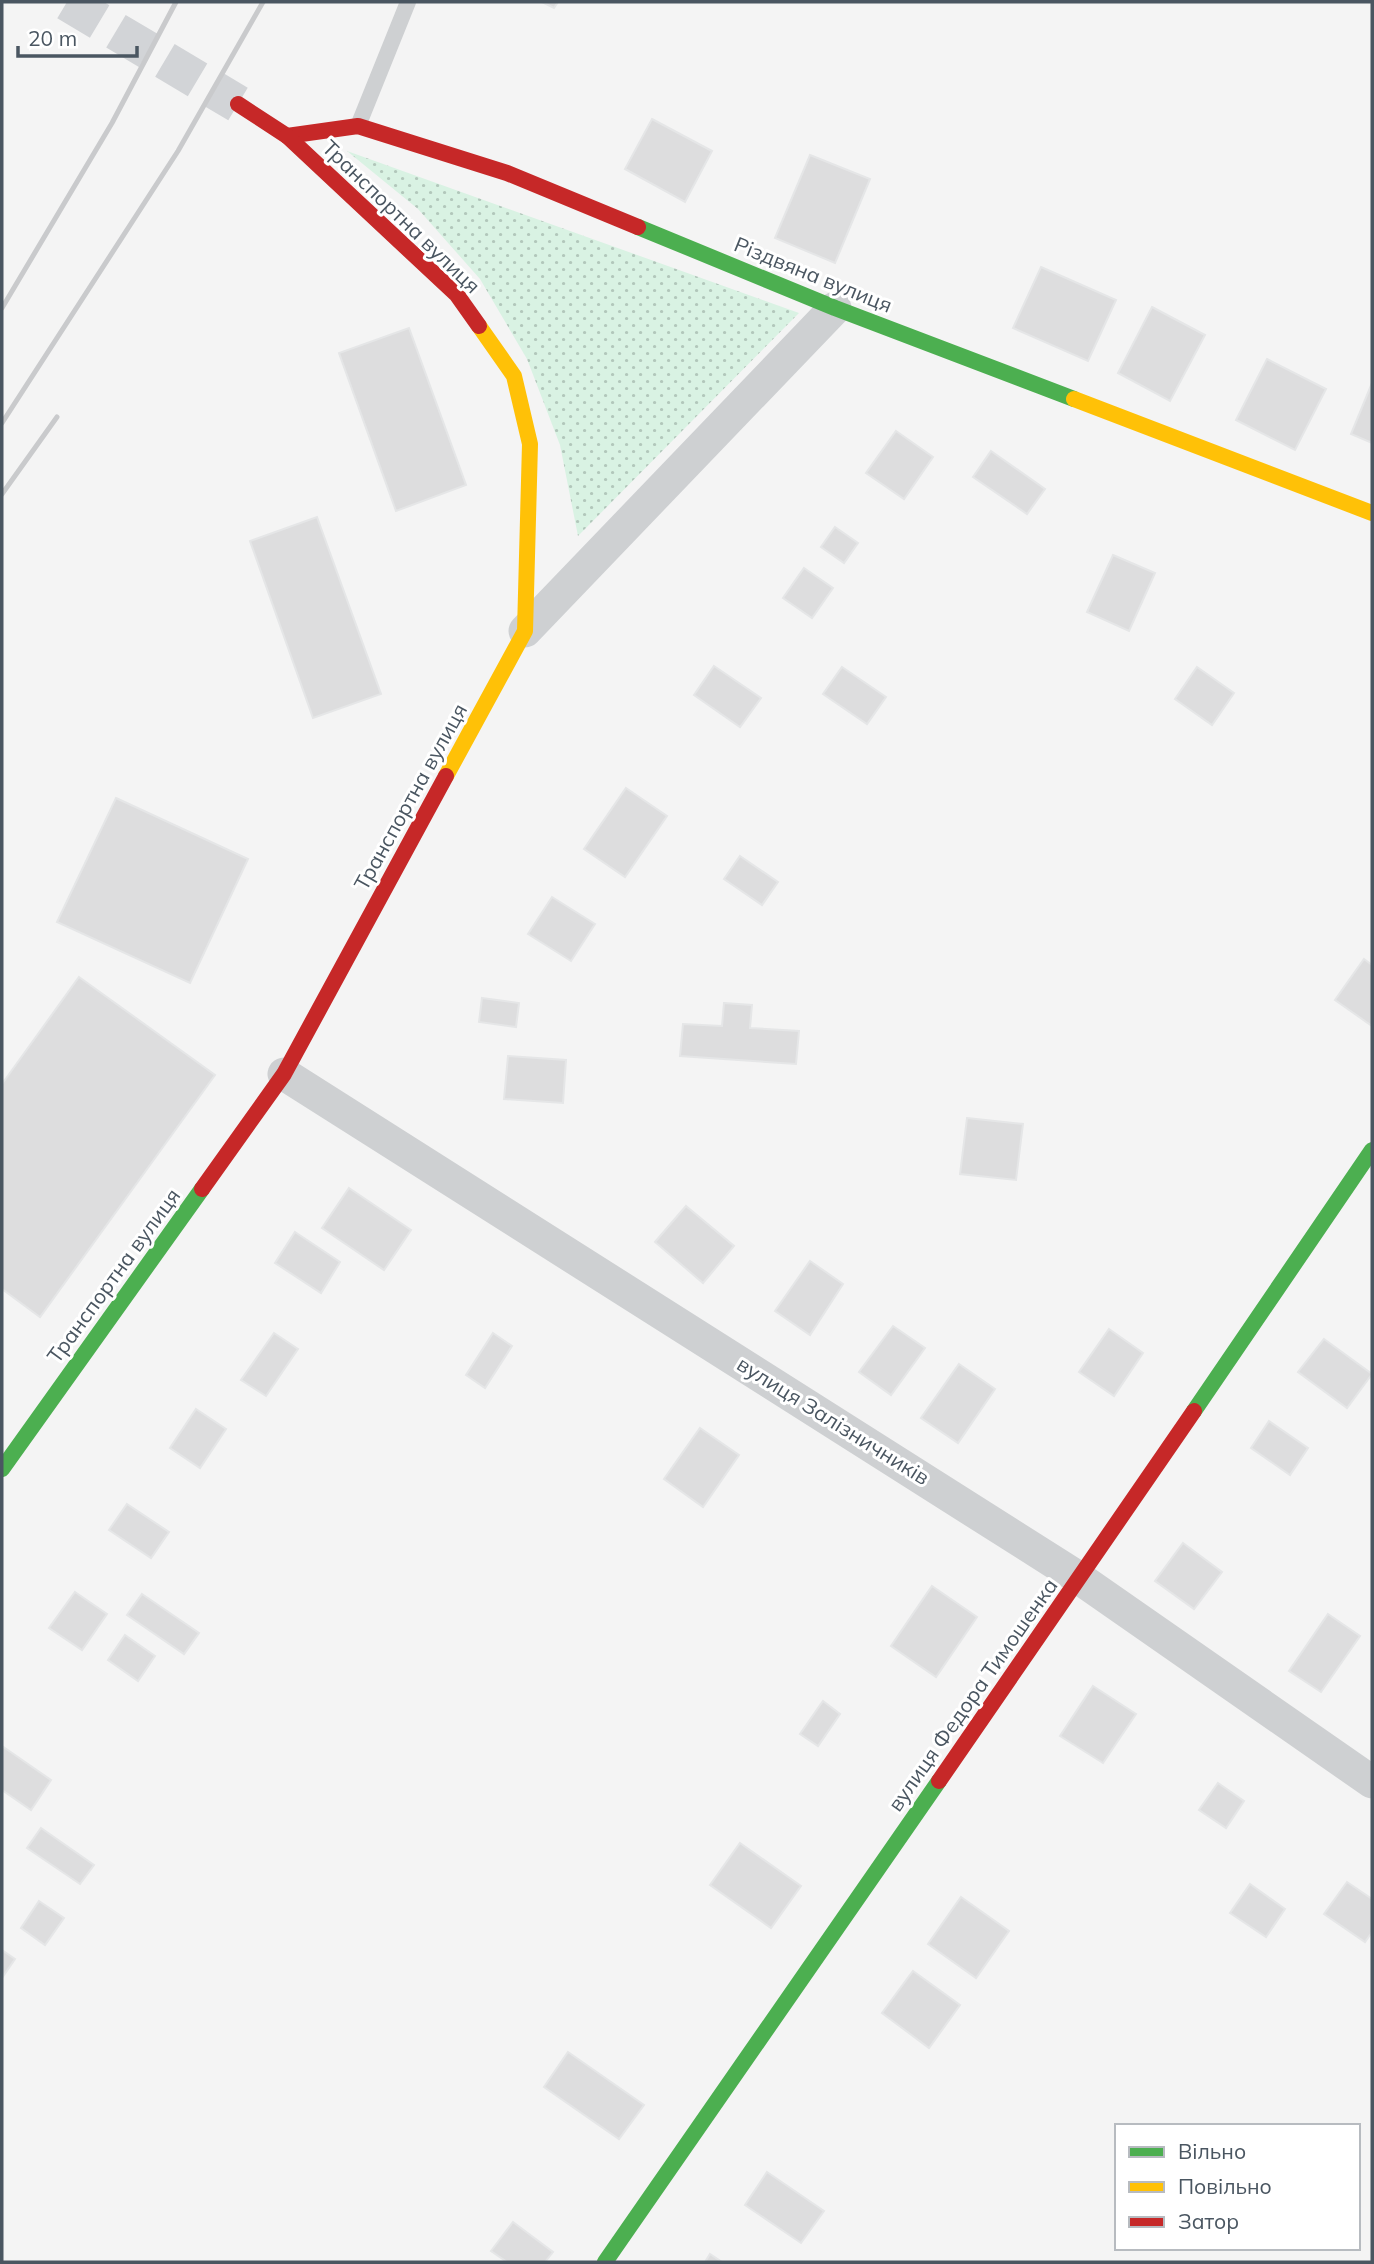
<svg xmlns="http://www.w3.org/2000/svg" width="1374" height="2264" viewBox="0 0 1374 2264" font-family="Mulish,sans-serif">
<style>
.grass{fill:url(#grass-dots)}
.building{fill:#ddddde;stroke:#e5e6e7;stroke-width:2}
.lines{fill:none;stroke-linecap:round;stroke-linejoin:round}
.secondary-tunnel{stroke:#d2d4d7;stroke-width:38;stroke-dasharray:38 19;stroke-linecap:butt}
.lane{stroke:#ced0d2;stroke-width:16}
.street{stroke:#ced0d2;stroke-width:33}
.fast{stroke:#4caf50;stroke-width:16}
.slow{stroke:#ffc107;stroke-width:16}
.jam{stroke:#c62828;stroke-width:16}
.rail{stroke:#c9cacc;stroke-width:5}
.labels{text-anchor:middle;stroke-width:6;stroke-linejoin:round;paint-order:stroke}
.street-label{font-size:21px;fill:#4a5661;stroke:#fff}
</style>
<defs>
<pattern id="grass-dots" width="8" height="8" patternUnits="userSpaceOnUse" patternTransform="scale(1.75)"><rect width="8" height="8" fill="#d9f2e3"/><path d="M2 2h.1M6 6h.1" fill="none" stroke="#b2c7bb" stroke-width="1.8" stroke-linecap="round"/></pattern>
</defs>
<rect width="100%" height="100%" fill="#f4f4f4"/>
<polygon class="grass" points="347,151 799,313 578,536 560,445 527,359 480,279 418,209"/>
<g class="building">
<polygon points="542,2 558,2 554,8"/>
<polygon points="652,119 712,151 685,202 625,169"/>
<polygon points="810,155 870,179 835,263 775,238"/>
<polygon points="1041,267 1116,300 1088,361 1013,328"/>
<polygon points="1152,307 1205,335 1170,401 1118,373"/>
<polygon points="409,328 466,485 396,511 339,353"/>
<polygon points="1267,359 1326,389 1295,450 1236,420"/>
<polygon points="1372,383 1372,443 1351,434"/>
<polygon points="896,431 933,457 904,499 866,473"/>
<polygon points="991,451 1045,489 1027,514 973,477"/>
<polygon points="317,517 381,694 313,718 250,541"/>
<polygon points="835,527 858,543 844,563 821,547"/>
<polygon points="1113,555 1155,573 1129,631 1087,612"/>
<polygon points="804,568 833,588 812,618 783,598"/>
<polygon points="714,666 761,698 740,727 694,695"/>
<polygon points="842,667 886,697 867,724 823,694"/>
<polygon points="1197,667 1234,693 1212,725 1175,699"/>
<polygon points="626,788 667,816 625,877 584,849"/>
<polygon points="116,798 248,859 190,983 57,922"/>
<polygon points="740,856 778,882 762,905 724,879"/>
<polygon points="552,897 595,924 571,961 528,934"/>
<polygon points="1364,959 1372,965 1372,1026 1335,1000"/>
<polygon points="79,977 215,1075 40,1317 2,1289 2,1084"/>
<polygon points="482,998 519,1003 516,1027 479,1022"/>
<polygon points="724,1003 752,1005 750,1028 799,1031 796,1064 680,1056 683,1024 722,1026"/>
<polygon points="508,1056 566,1060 563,1103 504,1099"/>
<polygon points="967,1118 1023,1124 1016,1180 960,1174"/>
<polygon points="349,1188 411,1230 384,1270 322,1228"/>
<polygon points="686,1206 734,1246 703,1283 655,1242"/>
<polygon points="295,1232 340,1262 321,1293 275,1263"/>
<polygon points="810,1261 843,1284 810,1335 775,1311"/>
<polygon points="893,1326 925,1348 891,1395 859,1372"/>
<polygon points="1109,1329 1143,1353 1114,1396 1079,1372"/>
<polygon points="274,1333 298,1349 266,1396 241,1380"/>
<polygon points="493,1333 512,1346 485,1388 466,1375"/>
<polygon points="1324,1339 1372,1374 1347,1408 1298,1372"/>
<polygon points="959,1364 995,1389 958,1443 921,1418"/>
<polygon points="196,1409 226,1429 200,1468 170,1448"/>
<polygon points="1269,1421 1308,1448 1290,1475 1251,1448"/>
<polygon points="700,1428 739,1455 703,1507 664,1479"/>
<polygon points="127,1504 169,1532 151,1558 109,1530"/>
<polygon points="1183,1543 1222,1572 1194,1609 1155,1581"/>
<polygon points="932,1586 977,1617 936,1677 891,1646"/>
<polygon points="75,1592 107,1614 82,1650 49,1628"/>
<polygon points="142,1594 199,1633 184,1654 127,1615"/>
<polygon points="1328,1614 1360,1636 1321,1692 1289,1671"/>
<polygon points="125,1635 155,1656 138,1681 108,1660"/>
<polygon points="1093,1686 1136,1714 1103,1763 1060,1736"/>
<polygon points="823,1701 840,1714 818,1746 800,1734"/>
<polygon points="2,1746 51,1780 31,1810 2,1790"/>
<polygon points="1218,1783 1244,1801 1226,1828 1199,1810"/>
<polygon points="41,1828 94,1865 80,1884 27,1848"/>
<polygon points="740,1843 801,1886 771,1928 710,1885"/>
<polygon points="1347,1882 1372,1899 1372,1932 1365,1942 1324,1914"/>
<polygon points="1250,1884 1285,1909 1266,1937 1230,1913"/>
<polygon points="961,1897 1009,1931 976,1978 928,1944"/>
<polygon points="39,1901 64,1918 45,1945 21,1928"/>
<polygon points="2,1950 15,1959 2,1978"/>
<polygon points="913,1971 960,2005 929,2048 882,2013"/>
<polygon points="568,2052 644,2105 619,2139 544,2087"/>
<polygon points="767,2172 824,2211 801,2243 745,2205"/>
<polygon points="513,2222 553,2252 545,2262 507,2262 491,2251"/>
<polygon points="710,2254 722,2262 705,2262"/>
</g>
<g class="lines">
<polyline class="secondary-tunnel" points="67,2 238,104"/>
<polyline class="lane" points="358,126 408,2"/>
<g class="street">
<polyline points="525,631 835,308"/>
<polyline points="284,1074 1079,1578 1372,1782"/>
</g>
<g class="fast">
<polyline points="638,227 835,308 1074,399"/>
<polyline points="1194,1411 1372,1150"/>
<polyline points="2,1469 202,1189"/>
<polyline points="605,2262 939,1781"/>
</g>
<g class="slow">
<polyline points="1074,399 1372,513"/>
<polyline points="446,776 525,631 530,444 514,376 479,326"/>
</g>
<g class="jam">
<polyline points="238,104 287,136 358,126 507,173 638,227"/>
<polyline points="287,136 457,295 479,326"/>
<polyline points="202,1189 284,1074 446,776"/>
<polyline points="939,1781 1194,1411"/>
</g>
<g class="rail">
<polyline points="2,308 112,123 176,2"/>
<polyline points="2,423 178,151 263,2"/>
<polyline points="2,494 57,417"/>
</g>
</g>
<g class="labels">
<g class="street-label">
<text transform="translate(401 217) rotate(44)" y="7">Транспортна вулиця</text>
<text transform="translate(813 275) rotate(22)" y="7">Різдвяна вулиця</text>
<text transform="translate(411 797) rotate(-61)" y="7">Транспортна вулиця</text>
<text transform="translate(114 1276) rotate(-54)" y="7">Транспортна вулиця</text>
<text transform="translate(833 1421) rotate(32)" y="7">вулиця Залізничників</text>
<text transform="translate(973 1695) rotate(-55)" y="7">вулиця Федора Тимошенка</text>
</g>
</g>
<rect width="1374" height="2264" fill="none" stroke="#4a5661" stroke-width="7"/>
<rect x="1115" y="2124" width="245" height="126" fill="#ffffff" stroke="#b7bbc0" stroke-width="2"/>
<rect x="1129" y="2147" width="35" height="10" fill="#4caf50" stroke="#b7bbc0" stroke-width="2"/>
<text x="1178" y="2159" font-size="21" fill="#4a5661">Вільно</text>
<rect x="1129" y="2182" width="35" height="10" fill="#ffc107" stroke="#b7bbc0" stroke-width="2"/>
<text x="1178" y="2194" font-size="21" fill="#4a5661">Повільно</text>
<rect x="1129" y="2217" width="35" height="10" fill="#c62828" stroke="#b7bbc0" stroke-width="2"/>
<text x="1178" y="2229" font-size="21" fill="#4a5661">Затор</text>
<path d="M18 46v10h119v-10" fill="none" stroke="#4a5661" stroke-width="3.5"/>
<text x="28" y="46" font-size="21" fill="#4a5661" stroke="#ffffff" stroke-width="5" paint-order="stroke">20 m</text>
</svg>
